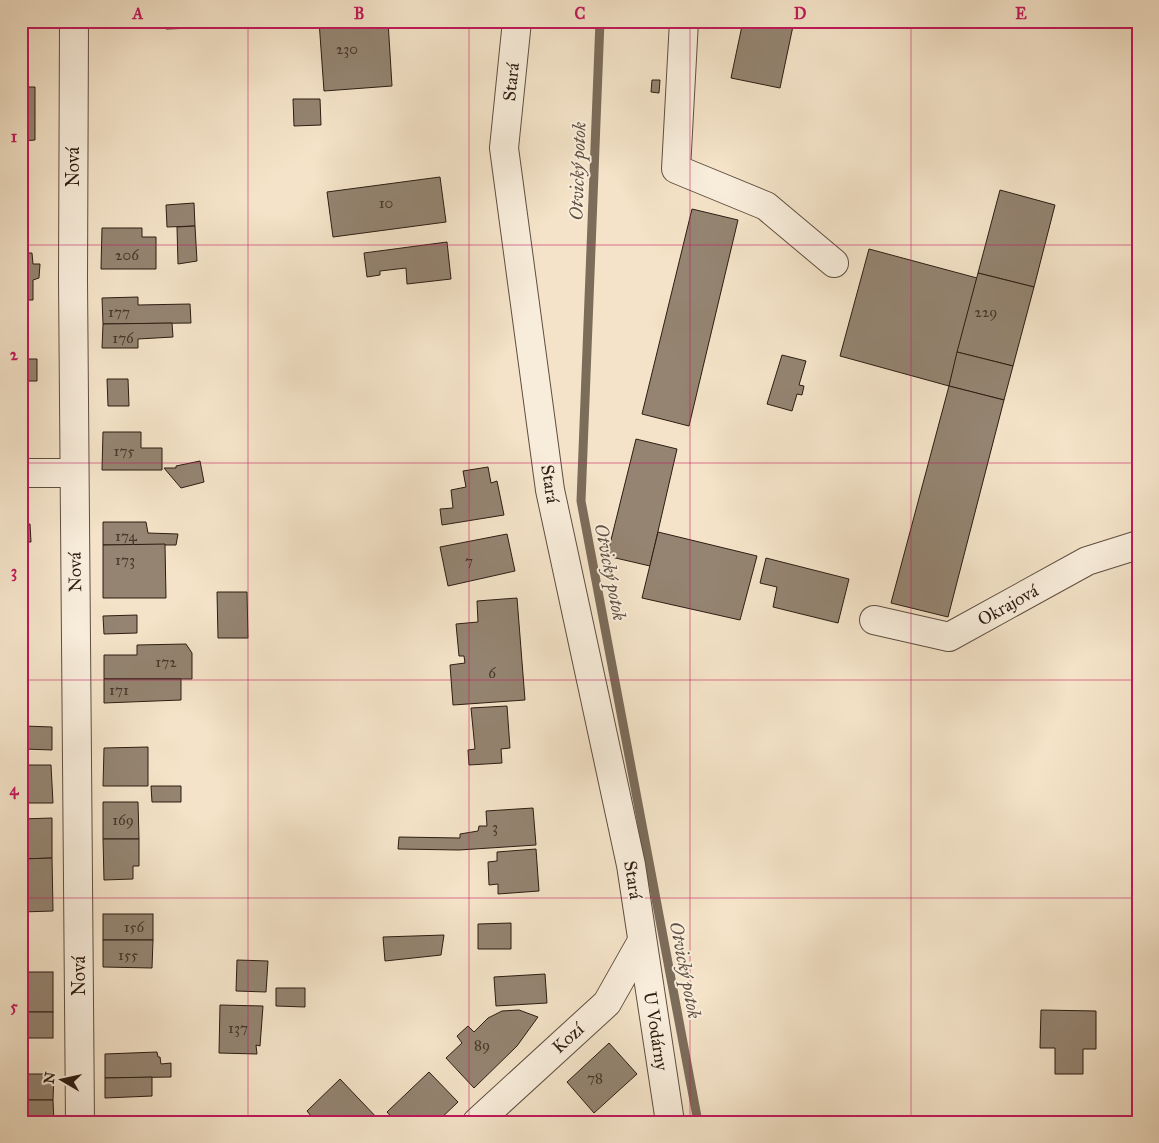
<svg xmlns="http://www.w3.org/2000/svg" width="1159" height="1143" viewBox="0 0 1159 1143" font-family="'IM FELL Great Primer',serif">
<style>
.lines{fill:none;stroke-linecap:round;stroke-linejoin:round}
.stream{stroke:#7c6c5a;stroke-width:9}
.building{fill:#948471;stroke:#2d1d12}
.minor-casing{stroke:#5f4e40;stroke-width:30}
.minor{stroke:#f8eddb;stroke-width:28}
.grid{fill:none;stroke:#c2185b;stroke-width:1;stroke-opacity:0.55}
.labels{text-anchor:middle;stroke-width:4;stroke-linejoin:round;paint-order:stroke}
.number-label{font-size:15px;fill:#47372a}
.street-label{font-size:18px;fill:#2d1d12;stroke:#f8eddb}
.water-label{font-size:19px;font-style:italic;fill:#615142;stroke:#f8eddb}
.neatline{fill:none;stroke:#c2185b;stroke-width:2}
.grid-label{font-size:16px;text-anchor:middle;font-weight:bold;fill:#c2185b}
</style>
<rect width="100%" height="100%" fill="#f4e3c8"/>
<filter id="stains"><feTurbulence type="fractalNoise" baseFrequency=".004" numOctaves="4"/><feColorMatrix values="0 0 0 0 .2 0 0 0 0 .09 0 0 0 0 .02 0 0 0 .5 -.17"/></filter>
<radialGradient id="worn" r=".72"><stop offset=".6" stop-color="#630" stop-opacity="0"/><stop offset="1" stop-color="#630" stop-opacity=".3"/></radialGradient>
<g class="lines">
<polyline class="stream" points="600,21 581,501 698,1122"/>
</g>
<g class="building">
<polygon points="165,21 225,21 225,27 166,29"/>
<polygon points="319,21 388,21 392,86 324,91"/>
<polygon points="743,21 835,21 833,28 793,26 780,88 731,78"/>
<polygon points="26,69 26,87 35,87 35,140 21,141 21,70"/>
<polygon points="652,80 660,80 659,93 651,92"/>
<polygon points="293,99 320,99 321,125 294,126"/>
<polygon points="440,177 446,222 333,237 327,192"/>
<polygon points="1000,190 1055,205 1034,287 978,273"/>
<polygon points="194,203 195,226 167,227 166,205"/>
<polygon points="692,209 738,220 689,426 642,414"/>
<polygon points="195,226 197,261 178,264 177,227"/>
<polygon points="102,228 142,228 142,237 156,237 156,269 101,269"/>
<polygon points="447,242 451,279 407,284 406,268 380,271 380,275 367,277 364,253"/>
<polygon points="869,249 977,278 949,386 840,356"/>
<polygon points="21,253 32,253 33,264 40,264 39,278 33,280 33,300 21,300"/>
<polygon points="978,273 1034,287 1013,366 957,352"/>
<polygon points="138,297 138,305 190,304 191,323 103,324 102,298"/>
<polygon points="172,323 173,337 138,339 138,348 102,348 103,324"/>
<polygon points="957,352 1013,366 1004,400 949,386"/>
<polygon points="782,355 806,361 799,385 804,386 802,395 797,394 792,411 767,404"/>
<polygon points="21,359 37,359 37,381 28,381 27,405 21,405"/>
<polygon points="107,379 128,379 129,406 108,406"/>
<polygon points="949,386 1004,400 948,617 891,603"/>
<polygon points="103,432 141,432 141,448 162,448 162,470 102,470"/>
<polygon points="636,439 677,449 650,566 607,556"/>
<polygon points="200,461 204,482 181,488 164,468 176,468 176,466"/>
<polygon points="488,467 491,483 497,481 504,515 442,525 440,509 453,508 451,490 466,487 463,471"/>
<polygon points="21,510 24,510 23,524 30,524 31,542 24,542 24,556 21,556"/>
<polygon points="103,522 146,522 148,533 178,534 176,545 103,545"/>
<polygon points="658,532 757,556 740,620 642,598"/>
<polygon points="507,534 515,571 448,586 440,547"/>
<polygon points="165,544 166,598 103,598 103,545"/>
<polygon points="766,558 849,579 838,623 773,607 777,587 760,583"/>
<polygon points="217,592 247,592 248,638 218,638"/>
<polygon points="517,598 525,700 453,705 450,665 465,663 464,656 459,656 456,624 478,622 477,601"/>
<polygon points="137,615 137,633 104,634 103,616"/>
<rect x="21" y="627" width="7" height="50"/>
<polygon points="186,644 192,653 192,679 104,679 104,655 137,655 137,645"/>
<polygon points="104,679 181,679 181,700 104,703"/>
<polygon points="507,706 510,748 501,749 502,763 469,765 468,750 475,749 471,708"/>
<polygon points="24,726 52,727 52,750 24,749"/>
<polygon points="148,747 148,786 103,786 104,748"/>
<polygon points="21,765 51,765 53,803 21,803"/>
<polygon points="151,786 181,786 181,802 152,802"/>
<polygon points="103,802 138,802 139,839 103,839"/>
<polygon points="533,808 536,845 459,850 398,849 399,837 460,838 460,834 478,831 479,826 487,826 486,811"/>
<polygon points="52,818 52,858 21,859 21,819"/>
<polygon points="103,839 139,839 139,866 133,866 133,879 104,880"/>
<polygon points="536,849 539,891 498,894 498,884 489,885 488,862 497,861 497,852"/>
<polygon points="52,858 53,911 21,912 21,859"/>
<rect x="103" y="914" width="50" height="26"/>
<polygon points="511,923 511,949 478,949 478,924"/>
<polygon points="444,935 441,955 385,961 383,937"/>
<polygon points="103,940 153,940 152,968 103,967"/>
<polygon points="237,960 268,961 266,992 236,991"/>
<rect x="21" y="972" width="32" height="40"/>
<polygon points="545,974 547,1003 496,1006 494,977"/>
<polygon points="276,988 305,988 305,1007 276,1006"/>
<polygon points="220,1005 263,1006 260,1046 256,1045 257,1054 219,1053"/>
<polygon points="519,1010 538,1017 517,1046 474,1088 446,1058 462,1043 457,1036 468,1026 474,1032 488,1018 502,1011"/>
<polygon points="1041,1010 1096,1011 1096,1049 1083,1049 1083,1074 1055,1074 1055,1048 1040,1048"/>
<rect x="21" y="1012" width="32" height="26"/>
<polygon points="609,1043 637,1074 594,1113 567,1082"/>
<polygon points="157,1052 158,1057 160,1057 161,1064 171,1063 171,1077 105,1078 105,1054"/>
<polygon points="429,1072 458,1102 437,1122 396,1122 387,1112"/>
<polygon points="21,1074 54,1074 53,1100 21,1100"/>
<polygon points="152,1077 152,1096 105,1098 105,1078"/>
<polygon points="340,1079 379,1120 377,1122 375,1120 373,1122 316,1122 307,1111"/>
<polygon points="21,1100 53,1100 54,1122 21,1122"/>
</g>
<g class="lines">
<defs>
<g id="minor">
<polyline points="74,21 73,280 80,1122"/>
<polyline points="517,21 504,148 550,490 631,865 670,1122"/>
<polyline points="684,21 676,169 766,206 834,263"/>
<polyline points="21,473 74,473"/>
<polyline points="874,620 949,637 1087,561 1138,545"/>
<polyline points="477,1122 607,1003 642,941"/>
</g>
</defs>
<use href="#minor" class="minor-casing"/>
<use href="#minor" class="minor"/>
</g>
<path class="grid" d="M248,21V1122M469,21V1122M690,21V1122M911,21V1122M21,245H1138M21,463H1138M21,680H1138M21,898H1138"/>
<g class="labels">
<g class="number-label">
<text x="347" y="54">230</text>
<text x="386" y="208">10</text>
<text x="127" y="260">206</text>
<text x="119" y="317">177</text>
<text x="986" y="317">229</text>
<text x="123" y="343">176</text>
<text x="124" y="456">175</text>
<text x="126" y="541">174</text>
<text x="125" y="565">173</text>
<text x="469" y="566">7</text>
<text x="166" y="667">172</text>
<text x="492" y="678">6</text>
<text x="119" y="695">171</text>
<text x="123" y="825">169</text>
<text x="495" y="832">3</text>
<text x="134" y="932">156</text>
<text x="128" y="960">155</text>
<text x="238" y="1033">137</text>
<text x="482" y="1050">89</text>
<text x="595" y="1083">78</text>
</g>
<g class="street-label">
<text transform="translate(511 82) rotate(-84)" y="6">Stará</text>
<text transform="translate(73 167) rotate(-90)" y="6">Nová</text>
<text transform="translate(550 484) rotate(81)" y="6">Stará</text>
<text transform="translate(75 572) rotate(-91)" y="6">Nová</text>
<text transform="translate(1008 605) rotate(-29)" y="6">Okrajová</text>
<text transform="translate(633 880) rotate(81)" y="6">Stará</text>
<text transform="translate(79 976) rotate(-90)" y="6">Nová</text>
<text transform="translate(656 1031) rotate(81)" y="6">U Vodárny</text>
<text transform="translate(568 1038) rotate(-42)" y="6">Kozí</text>
</g>
<g class="water-label">
<text transform="translate(577 171) rotate(-88)" y="7">Otvický potok</text>
<text transform="translate(611 572) rotate(79)" y="7">Otvický potok</text>
<text transform="translate(686 970) rotate(79)" y="7">Otvický potok</text>
</g>
</g>
<rect width="1159" height="1143" fill="none" stroke="#f4e3c8" stroke-width="55"/>
<g transform="translate(62 1080) rotate(279)" stroke="#f8eddb" stroke-width="4" paint-order="stroke">
<path d="M0-4L9 19L0 12L-9 19Z" fill="#2d1d12"/>
<text y="-8" font-size="14" font-weight="bold" text-anchor="middle" fill="#2d1d12">N</text>
</g>
<rect x="28" y="28" width="1104" height="1088" class="neatline"/>
<g class="grid-label">
<text x="138" y="19">A</text>
<text x="359" y="19">B</text>
<text x="580" y="19">C</text>
<text x="800" y="19">D</text>
<text x="1021" y="19">E</text>
<text x="14" y="142">1</text>
<text x="14" y="360">2</text>
<text x="14" y="577">3</text>
<text x="14" y="795">4</text>
<text x="14" y="1012">5</text>
</g>
<rect width="100%" height="100%" filter="url(#stains)"/>
<rect width="100%" height="100%" fill="url(#worn)"/>
</svg>
